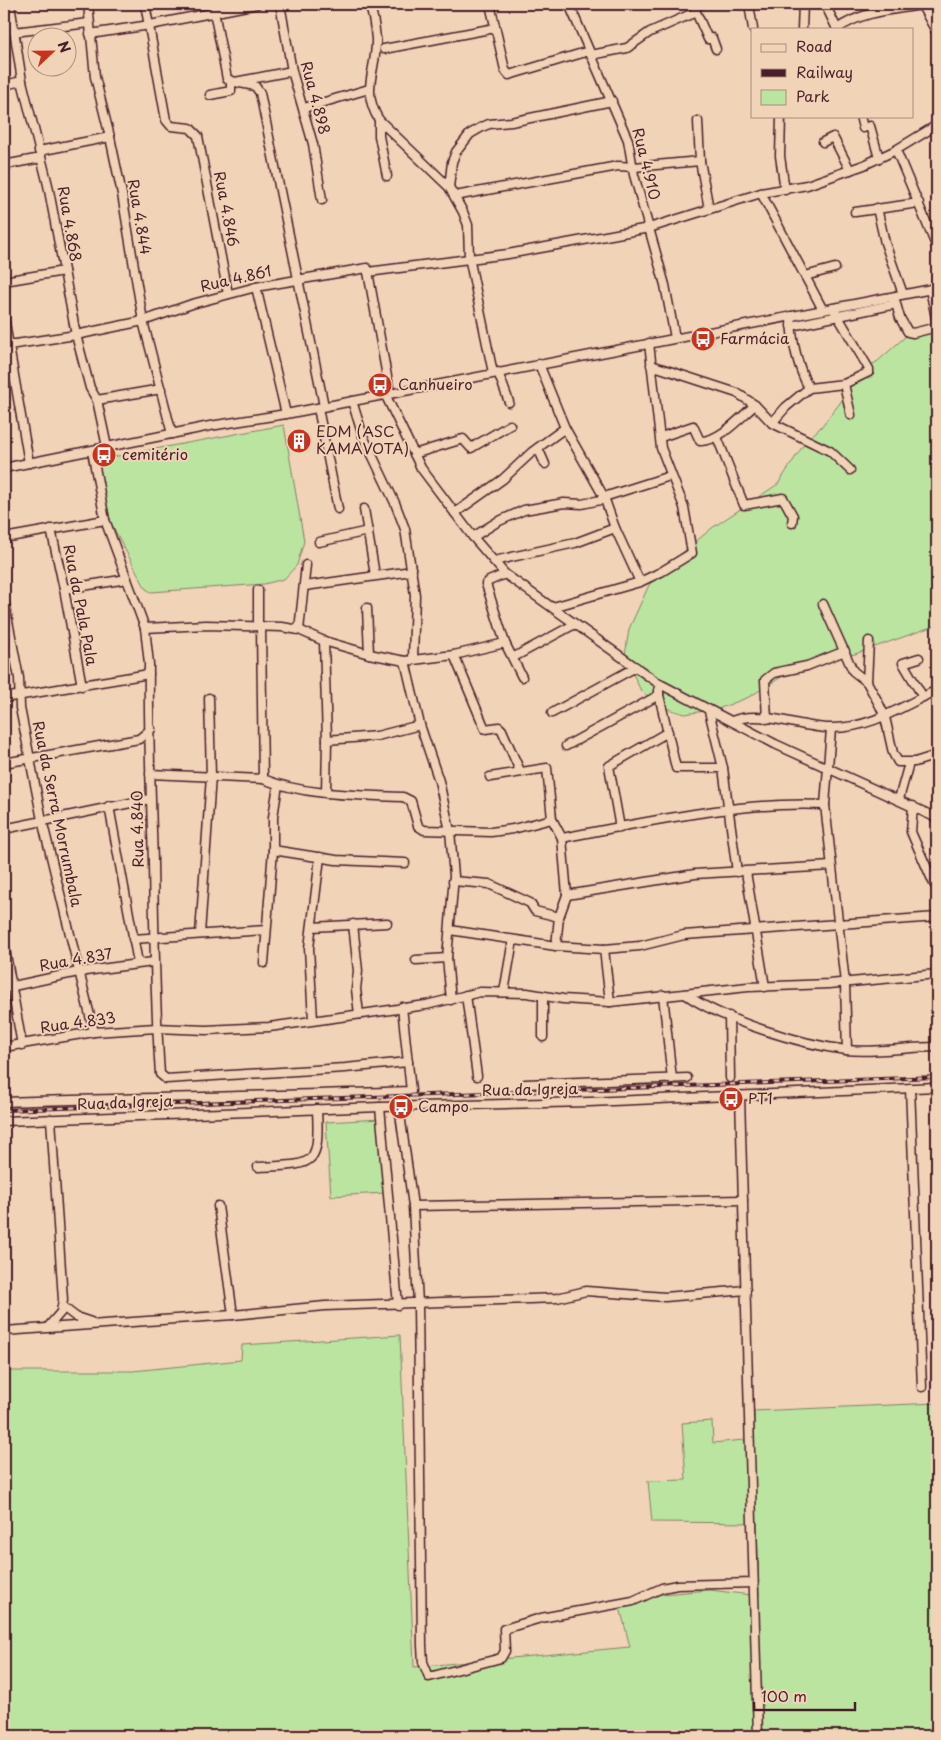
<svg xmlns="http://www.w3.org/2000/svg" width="941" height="1740" viewBox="0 0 941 1740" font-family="'Playpen Sans',sans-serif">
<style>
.green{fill:#bbe4a1;stroke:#828266}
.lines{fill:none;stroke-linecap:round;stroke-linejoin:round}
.minor-casing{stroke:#4a1f2b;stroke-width:11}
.minor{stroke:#f1d3b7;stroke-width:8}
.rail-casing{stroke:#4a1f2b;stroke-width:4}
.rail{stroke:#f1d3b7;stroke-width:2;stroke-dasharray:5.5;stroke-linecap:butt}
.labels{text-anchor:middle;stroke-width:4;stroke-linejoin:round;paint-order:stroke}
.street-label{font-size:15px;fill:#4a1f2b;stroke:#f1d3b7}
.poi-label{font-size:15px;fill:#4a1f2b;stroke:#f1d3b7;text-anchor:start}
</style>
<rect width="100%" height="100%" fill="#f1d3b7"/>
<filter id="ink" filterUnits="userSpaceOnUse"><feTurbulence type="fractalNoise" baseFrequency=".02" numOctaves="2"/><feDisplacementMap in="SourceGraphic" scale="10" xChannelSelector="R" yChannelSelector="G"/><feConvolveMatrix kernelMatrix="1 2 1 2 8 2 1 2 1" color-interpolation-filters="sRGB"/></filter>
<g filter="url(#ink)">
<g class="green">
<polygon points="937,330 937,625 855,654 804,663 749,697 718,709 685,714 658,706 640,689 625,656 629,629 649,585 675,559 712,528 778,484 806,441 821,427 840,403 854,375 878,361 906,336"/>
<polygon points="284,425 304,541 297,565 284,579 264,584 151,592 146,589 111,523 96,460"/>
<polygon points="381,1119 385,1193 331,1196 326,1122"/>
<polygon points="400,1335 414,1667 630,1647 620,1607 662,1594 710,1590 759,1596 757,1523 652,1522 648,1481 686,1480 682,1423 712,1421 713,1443 754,1439 754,1411 937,1403 937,1736 4,1736 4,1371 133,1371 241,1360 242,1345"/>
</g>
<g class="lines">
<defs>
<g id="minor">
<polyline points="10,4 22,81 48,185 76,335 90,388 97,400 107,447"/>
<polyline points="88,4 95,77 110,137 122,194 143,321 172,434"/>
<polyline points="145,4 166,120 171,126 190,128 198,136 228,294"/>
<polyline points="280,4 292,71 313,144 322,200"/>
<path d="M369,4C373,14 375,28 376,39C377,71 360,89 379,120L449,187L463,212L468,225L469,257L493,373"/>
<polyline points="490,4 505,70 509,75 589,51"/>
<polyline points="569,4 628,140 634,175 665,285 675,338"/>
<polyline points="749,4 753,29"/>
<polyline points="825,4 837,29"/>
<polyline points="921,4 937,33"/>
<polyline points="214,11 227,79 235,82 292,71"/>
<polyline points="696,12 708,39 712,38 716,49"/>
<polyline points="802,29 803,4"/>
<path d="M837,29C862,11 892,10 922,5"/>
<polyline points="14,32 89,23"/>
<polyline points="90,34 150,25 257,4"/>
<polyline points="384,49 495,28"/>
<polyline points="591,55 627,48 650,32 696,12 696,4"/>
<polyline points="235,82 255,86 260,93 324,406"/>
<polyline points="4,85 22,81"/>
<polyline points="210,95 231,91 231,82"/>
<polyline points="304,108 369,89"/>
<polyline points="781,116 780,156 785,190"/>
<polyline points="860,116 863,128 870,126 879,158"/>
<polyline points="379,120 379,136 387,176"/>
<polyline points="698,121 700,161 709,209"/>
<polyline points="823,142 833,137 850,170"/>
<polyline points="896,150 937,248"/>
<polyline points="39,151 110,137"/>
<polyline points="4,165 41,158"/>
<polyline points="449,187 452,162 456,152 470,134 482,127 489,124 511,122 612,101"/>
<polyline points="761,193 823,310"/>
<polyline points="455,196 618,166 634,167 700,161"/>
<polyline points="877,208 885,243 903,294"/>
<polyline points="855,212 919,203"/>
<polyline points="368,272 390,393"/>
<polyline points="805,276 835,268"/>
<polyline points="4,281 64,271"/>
<polyline points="256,287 286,414"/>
<polyline points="930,289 937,323"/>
<polyline points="895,300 900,318 908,332 913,333 937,327"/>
<polyline points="4,317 29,463"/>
<polyline points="791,326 896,304"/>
<polyline points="9,345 76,335 143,321 192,304 256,287 367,268 368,272 508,254 649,228 761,193 807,185 864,165 896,150 937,125"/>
<polyline points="539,364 565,428 604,497 615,528 640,582"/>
<polyline points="651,365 737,393 755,405 772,423 830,451 850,470"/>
<polyline points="498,372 509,402"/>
<polyline points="844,384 851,415"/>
<polyline points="809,388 844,384 869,372 869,369 833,308"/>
<polyline points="385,394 421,468 473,537 505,574 658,683 775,744 937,818"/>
<polyline points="97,400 161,389"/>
<polyline points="352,401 363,436 395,503 405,529 415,595 413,659"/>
<polyline points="318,408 338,509"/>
<path d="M772,423L786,407L809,388C798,369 791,338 791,316"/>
<path d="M661,437L693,426L700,441C719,442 741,417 755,405"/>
<polyline points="717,437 744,505 783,498 793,516 792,523"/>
<polyline points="538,448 545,464"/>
<path d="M92,451L105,520L145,628L149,664C148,729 151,796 153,862C154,933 155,1004 160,1074L166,1079L345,1068L408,1062"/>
<polyline points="414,454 463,439 471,448 510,425"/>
<polyline points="4,468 210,426 286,414 937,288"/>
<polyline points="604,497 670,476"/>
<polyline points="364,509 375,575"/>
<polyline points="455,513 503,479 532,452 565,428"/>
<polyline points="51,529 64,589 82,686"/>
<polyline points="473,537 497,522 524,510 564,503 582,504 605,499"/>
<polyline points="4,538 105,520"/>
<polyline points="319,542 368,531"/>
<polyline points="494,561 575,543 615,528"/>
<polyline points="505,574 489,581 486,584 505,643 522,677"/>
<polyline points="305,586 412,571"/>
<polyline points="64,589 127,579"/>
<polyline points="4,600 19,678 20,708 42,820 94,1032"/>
<polyline points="823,604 853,671 867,682 879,704 885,717 893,753 898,762 915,762 937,755"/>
<polyline points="553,607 640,582 661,572 692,553 684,507 661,448 649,343"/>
<polyline points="367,608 369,654"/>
<polyline points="258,626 258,590"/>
<polyline points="261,626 263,779"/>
<polyline points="145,628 206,625 282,627 299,630 324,641 369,654 405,661 454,655 505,643"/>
<polyline points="299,630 306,565"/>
<polyline points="324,641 327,740 326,793"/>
<polyline points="454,655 485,729 499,727 502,730 520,771"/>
<polyline points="514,657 575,624"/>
<polyline points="919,658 903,663 923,697"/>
<polyline points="405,661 420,725 439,781 450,831 454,876 447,958 451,1000"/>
<polyline points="867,682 869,641"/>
<polyline points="659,695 676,768 723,768"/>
<polyline points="4,698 149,674"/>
<polyline points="709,711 723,768 737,872"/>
<polyline points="552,713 636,667"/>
<polyline points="767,719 765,680 774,673 807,666 845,651"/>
<path d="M732,721C761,709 799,728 830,728C870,729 903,706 937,690"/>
<polyline points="831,729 825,805 845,983 847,1050"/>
<polyline points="327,740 377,736 420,725"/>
<polyline points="566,746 659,695 659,690"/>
<polyline points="4,763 139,739 151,729"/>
<path d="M150,774L263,779C306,796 357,795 403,797L411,801L418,826L424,830L491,832L513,829L552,819L562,838C645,822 741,801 825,805"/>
<polyline points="490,777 547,768 552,819"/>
<polyline points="899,799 909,763"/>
<polyline points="109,806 138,963"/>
<polyline points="913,806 911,832 934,884 937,885"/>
<polyline points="620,828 609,766 668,732"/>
<polyline points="4,829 150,799"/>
<polyline points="273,850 336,860 405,863"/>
<polyline points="746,872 765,987"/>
<polyline points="453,881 489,884 530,903 535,911 559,917"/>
<polyline points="567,895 695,874 831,866"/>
<polyline points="353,924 358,971 356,989 359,1014"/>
<polyline points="312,927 387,923"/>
<polyline points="450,930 556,946 604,949 640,946 684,935 937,917"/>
<polyline points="200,934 211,776 209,698"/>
<polyline points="133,939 266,930"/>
<polyline points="4,943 22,1045"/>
<polyline points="556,946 559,917 567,895 562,838"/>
<polyline points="604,949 610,1002"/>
<polyline points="416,960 447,958"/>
<polyline points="264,963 273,850 273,817 278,785"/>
<polyline points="4,988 78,972 153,962"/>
<polyline points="504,992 513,940"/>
<path d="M685,994C722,1020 800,1044 846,1050C875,1053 907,1047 937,1047"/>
<polyline points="466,995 477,1076"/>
<polyline points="663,995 672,1079"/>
<polyline points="729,1016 730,1078"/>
<polyline points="313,1020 309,948 320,857"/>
<polyline points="543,1037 543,997"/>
<polyline points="4,1047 94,1032 156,1028 206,1030 269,1027 426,1005 480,992 527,993 563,999 610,1002 748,987 829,984 937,974"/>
<polyline points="525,1084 687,1078"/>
<polyline points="910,1088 922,1387"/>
<polyline points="740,1096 758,1736"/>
<path d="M4,1102C140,1098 275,1096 411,1091L402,1007"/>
<polyline points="380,1107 398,1305"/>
<polyline points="399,1107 413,1206 418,1304 422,1646 423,1662 429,1677 501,1658 505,1651 504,1629 541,1618 633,1601 662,1588 677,1585 753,1583"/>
<polyline points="4,1121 380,1107 589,1102 937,1087"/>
<path d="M258,1167C313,1164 320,1169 317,1109"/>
<polyline points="218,1206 233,1315"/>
<polyline points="413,1206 743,1200"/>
<polyline points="63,1307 76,1317 91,1322"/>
<polyline points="48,1327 61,1312 63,1300 51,1119"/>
<polyline points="4,1331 233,1315 325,1306 557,1298 586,1291 665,1297 746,1290"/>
</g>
</defs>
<use href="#minor" class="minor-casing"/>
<use href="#minor" class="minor"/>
<defs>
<polyline id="rail" points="4,1110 937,1077"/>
</defs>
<use href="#rail" class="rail-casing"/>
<use href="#rail" class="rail"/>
</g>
</g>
<defs>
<symbol id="bus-disc" viewBox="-11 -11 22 22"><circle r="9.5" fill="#c8321e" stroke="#f1d3b7"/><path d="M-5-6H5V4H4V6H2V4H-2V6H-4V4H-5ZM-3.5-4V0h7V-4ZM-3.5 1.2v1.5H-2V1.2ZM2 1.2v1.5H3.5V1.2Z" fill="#fff"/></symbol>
<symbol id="building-disc" viewBox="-11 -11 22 22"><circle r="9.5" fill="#c8321e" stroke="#f1d3b7"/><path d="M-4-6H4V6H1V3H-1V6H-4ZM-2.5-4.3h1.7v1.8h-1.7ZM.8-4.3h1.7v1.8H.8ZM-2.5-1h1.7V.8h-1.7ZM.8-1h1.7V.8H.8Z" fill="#fff"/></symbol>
</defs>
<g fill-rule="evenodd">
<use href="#bus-disc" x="689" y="325" width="28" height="28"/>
<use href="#bus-disc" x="366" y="371" width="28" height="28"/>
<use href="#building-disc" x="285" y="427" width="28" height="28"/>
<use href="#bus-disc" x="90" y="441" width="28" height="28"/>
<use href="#bus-disc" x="717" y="1085" width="28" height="28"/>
<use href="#bus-disc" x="387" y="1093" width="28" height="28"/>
</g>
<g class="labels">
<g class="street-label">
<text transform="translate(315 98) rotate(75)" y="5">Rua 4.898</text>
<text transform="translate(646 164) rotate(76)" y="5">Rua 4.910</text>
<text transform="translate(226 209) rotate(79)" y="5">Rua 4.846</text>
<text transform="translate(139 217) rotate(80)" y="5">Rua 4.844</text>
<text transform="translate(69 224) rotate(80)" y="5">Rua 4.868</text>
<text transform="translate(236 279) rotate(-13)" y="5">Rua 4.861</text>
<text transform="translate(80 605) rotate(79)" y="5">Rua da Pala Pala</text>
<text transform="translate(57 814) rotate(78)" y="5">Rua da Serra Morrumbala</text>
<text transform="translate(138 829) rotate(-91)" y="5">Rua 4.840</text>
<text transform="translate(76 960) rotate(-10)" y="5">Rua 4.837</text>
<text transform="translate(78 1023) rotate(-8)" y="5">Rua 4.833</text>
<text transform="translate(530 1090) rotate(-1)" y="5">Rua da Igreja</text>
<text transform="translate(125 1103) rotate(-2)" y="5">Rua da Igreja</text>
</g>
<g class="poi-label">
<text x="720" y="344">Farmácia</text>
<text x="398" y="390">Canhueiro</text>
<text x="316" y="437">EDM (ASC<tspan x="316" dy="17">KAMAVOTA)</tspan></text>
<text x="122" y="460">cemitério</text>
<text x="748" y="1104">PT1</text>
<text x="418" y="1112">Campo</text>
</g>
</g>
<rect width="941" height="1740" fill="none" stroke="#f1d3b7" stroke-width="20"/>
<rect x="10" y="10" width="921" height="1720" fill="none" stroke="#4a1f2b" stroke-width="2" filter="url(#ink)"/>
<rect x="751" y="28" width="162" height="90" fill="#f1d3b7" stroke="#ae8b7f"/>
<rect x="761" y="44" width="25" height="8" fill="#f1d3b7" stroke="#ae8b7f"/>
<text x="796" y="52" font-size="15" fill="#4a1f2b">Road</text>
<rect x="761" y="69" width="25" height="8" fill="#4a1f2b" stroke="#ae8b7f"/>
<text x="796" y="78" font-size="15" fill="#4a1f2b">Railway</text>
<rect x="761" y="90" width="25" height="15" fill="#bbe4a1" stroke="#ae8b7f"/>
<text x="796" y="102" font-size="15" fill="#4a1f2b">Park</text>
<g transform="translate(52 52) rotate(68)"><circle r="24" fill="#f1d3b7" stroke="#ae8b7f"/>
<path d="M0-4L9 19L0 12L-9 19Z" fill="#c8321e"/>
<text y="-8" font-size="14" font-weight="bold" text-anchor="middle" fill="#4a1f2b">N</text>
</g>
<path d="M754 1702v8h101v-8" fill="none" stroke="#4a1f2b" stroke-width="2.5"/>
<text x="761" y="1702" font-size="15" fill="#4a1f2b" stroke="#f1d3b7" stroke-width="4" paint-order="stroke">100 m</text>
</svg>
